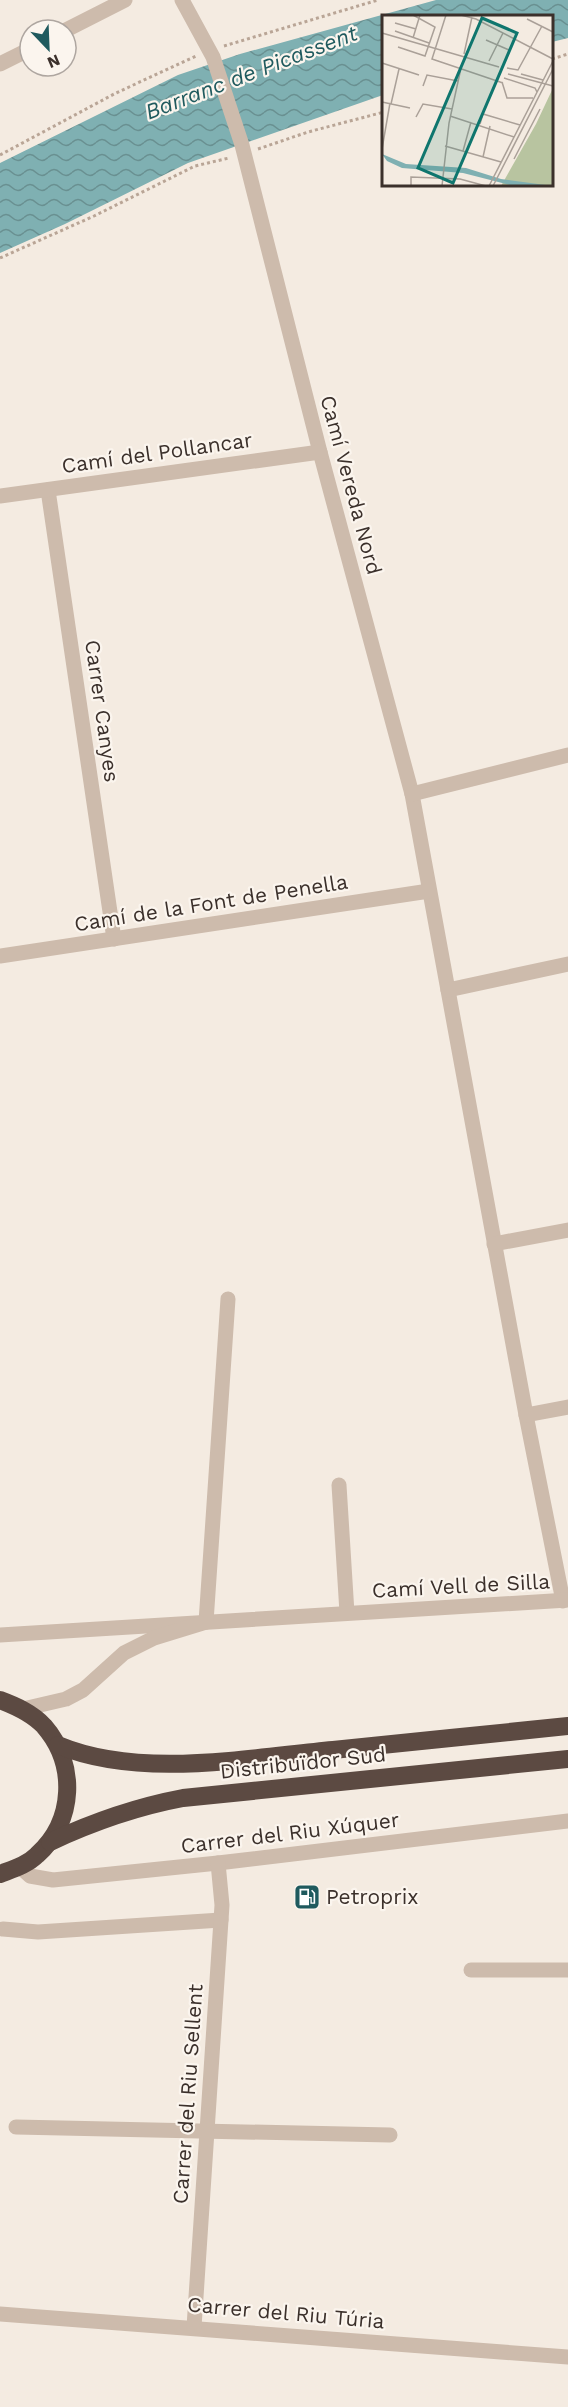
<svg xmlns="http://www.w3.org/2000/svg" width="568" height="2407" viewBox="0 0 568 2407" font-family="'Work Sans',sans-serif">
<style>
.water{fill:url(#water-waves)}
.lines{fill:none;stroke-linecap:round;stroke-linejoin:round}
.path{stroke:#b9a596;stroke-width:3;stroke-dasharray:3 3;stroke-linecap:butt}
.minor{stroke:#cdbbac;stroke-width:15}
.highway{stroke:#5c4a42;stroke-width:18}
.labels{text-anchor:middle;stroke-width:4.5;stroke-linejoin:round;paint-order:stroke}
.street-label{font-size:21px;fill:#3b302b;stroke:#fbf5ee}
.poi-label{font-size:21px;fill:#3b302b;stroke:#fbf5ee;text-anchor:start}
.water-label{font-size:22px;font-style:italic;fill:#1f5a5e;stroke:#fbf5ee}
.inset-road{fill:none;stroke:#aaa098;stroke-width:1.5}
.view{fill:#0f766e;fill-opacity:0.15;stroke:#0f766e;stroke-width:3}
.inset-edge{fill:none;stroke:#3b302b;stroke-width:3}
</style>
<defs>
<pattern id="water-waves" width="16" height="10" patternUnits="userSpaceOnUse" patternTransform="scale(1.5)"><rect width="16" height="10" fill="#7fb0b2"/><path d="M0 5q4-4 8 0t8 0" fill="none" stroke="#699091"/></pattern>
</defs>
<rect width="100%" height="100%" fill="#f4ebe1"/>
<polygon class="water" points="436,0 568,0 568,38 552,42 552,16 384,16 383,95 188,163 65,224 0,253 0,163 178,75 240,54"/>
<g class="lines">
<g class="path">
<polyline points="224,46 378,0"/>
<polyline points="552,59 568,54"/>
<polyline points="258,149 308,132 384,112"/>
<polyline points="0,155 116,93 196,56"/>
<polyline points="0,258 94,216 195,166 229,158"/>
</g>
<g class="minor">
<polyline points="182,0 213,57 242,145 320,452 412,794 526,1415 563,1601"/>
<polyline points="66,30 125,0"/>
<polyline points="0,64 30,49"/>
<polyline points="48,490 114,939"/>
<polyline points="0,496 320,452"/>
<polyline points="412,794 568,755"/>
<polyline points="0,956 429,891"/>
<polyline points="448,990 568,964"/>
<polyline points="494,1244 568,1230"/>
<polyline points="526,1415 568,1407"/>
<polyline points="339,1485 347,1613"/>
<polyline points="0,1635 568,1600"/>
<polyline points="23,1709 66,1699 83,1690 124,1653 154,1638 206,1622 228,1299"/>
<polyline points="20,1867 30,1876 53,1880 218,1863 568,1821"/>
<polyline points="3,1929 38,1932 221,1920"/>
<polyline points="471,1970 568,1970"/>
<polyline points="16,2127 390,2135"/>
<polyline points="0,2314 568,2357"/>
<polyline points="194,2327 222,1905 218,1863"/>
</g>
<g class="highway">
<path d="M0,1700C16,1706 32,1713 44,1726C77,1764 75,1821 37,1855C27,1865 13,1869 0,1874"/>
<path d="M58,1745C139,1779 247,1758 333,1750C411,1742 490,1734 568,1726"/>
<path d="M50,1842C95,1821 135,1807 183,1798L568,1759"/>
</g>
</g>
<defs>
<symbol id="fuel-square" viewBox="-11 -11 22 22"><rect x="-9" y="-9" width="18" height="18" rx="4" fill="#1f5a5e" stroke="#fbf5ee"/><path d="M-5.5-6h7V0h2V4h1.3V-2.5L3-4.5l.8-.8L6-3V5H2.5V1h-1V6h-7ZM-4.2-4.7v3.2H.2V-4.7Z" fill="#fff"/></symbol>
</defs>
<g fill-rule="evenodd">
<use href="#fuel-square" x="292" y="1882" width="30" height="30"/>
</g>
<g class="labels">
<g class="street-label">
<text transform="translate(157 453) rotate(-8)" y="7">Camí del Pollancar</text>
<text transform="translate(351 485) rotate(75)" y="7">Camí Vereda Nord</text>
<text transform="translate(102 711) rotate(82)" y="7">Carrer Canyes</text>
<text transform="translate(211 903) rotate(-9)" y="7">Camí de la Font de Penella</text>
<text transform="translate(461 1586) rotate(-3)" y="7">Camí Vell de Silla</text>
<text transform="translate(303 1763) rotate(-6)" y="7">Distribuïdor Sud</text>
<text transform="translate(290 1833) rotate(-7)" y="7">Carrer del Riu Xúquer</text>
<text transform="translate(188 2094) rotate(-86)" y="7">Carrer del Riu Sellent</text>
<text transform="translate(286 2313) rotate(5)" y="7">Carrer del Riu Túria</text>
</g>
<g class="poi-label">
<text x="326" y="1904">Petroprix</text>
</g>
<g class="water-label">
<text transform="translate(251 72) rotate(-21)" y="8">Barranc de Picassent</text>
</g>
</g>
<g transform="translate(382 15)">
<rect width="171" height="171" fill="#f4ebe1"/>
<path d="M171,73V171H119L154,109Z" fill="#b8c4a0"/>
<path d="M0,139L24,149L84,153L119,164L171,171H132L81,158L20,153L5,146Z" fill="#7fb0b2"/>
<path class="inset-road" d="M64,0L50,44L121,68M79,0L94,4L171,44M145,4L171,17M13,8L34,14M13,16L47,28M0,18L117,52M31,23L38,0M104,25L127,35M16,32L43,41L53,12L31,0M82,39L90,2M107,46L121,18M0,48L37,60M125,53L136,55L160,11M126,59L171,71M139,59L161,65M122,63L153,73L155,77M120,67L125,83H151M41,71L45,60L76,66M0,87L28,93M9,89L17,54M68,101L132,122M34,102L41,89L70,94M98,109L101,99L138,110M63,131L119,147M0,134L8,88M81,136L89,107M101,142L108,111M132,144L158,94M29,171V162L78,164L104,171M60,171L67,108L79,53M107,171L171,46M111,171L171,54"/>
<path class="view" d="M100,3L135,18L71,168L36,153Z"/>
<rect width="171" height="171" class="inset-edge"/>
</g>
<g transform="translate(48 48) rotate(157)"><circle r="28" fill="#fbf5ee" stroke="#aea6a0" stroke-width="1.5"/>
<path d="M0-4.5L10 22L0 15L-10 22Z" fill="#1f5a5e"/>
<text y="-9" font-size="16" font-weight="bold" text-anchor="middle" fill="#3b302b">N</text>
</g>
</svg>
